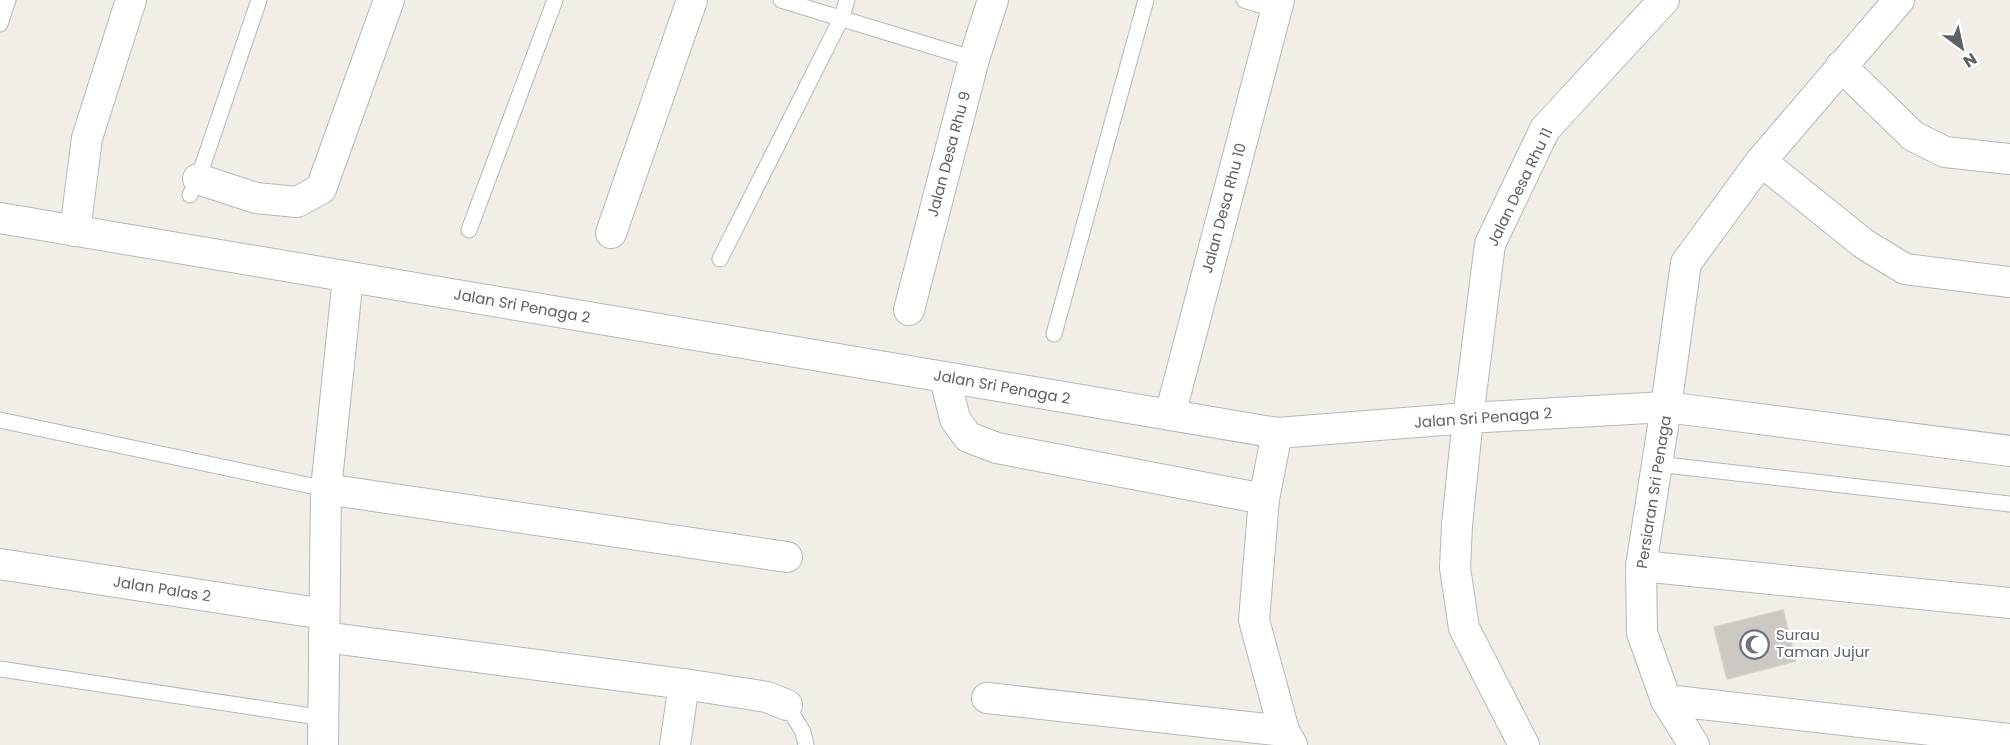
<svg xmlns="http://www.w3.org/2000/svg" width="2010" height="745" viewBox="0 0 2010 745" font-family="Poppins,sans-serif">
<style>
.building{fill:#ccc9c4;stroke:#d5d0c5;stroke-width:1.5}
.lines{fill:none;stroke-linecap:round;stroke-linejoin:round}
.lane-casing{stroke:#b4b7bb;stroke-width:17}
.street-casing{stroke:#b4b7bb;stroke-width:32}
.lane{stroke:#fff;stroke-width:15}
.street{stroke:#fff;stroke-width:30}
.labels{text-anchor:middle;stroke-width:4.5;stroke-linejoin:round;paint-order:stroke}
.street-label{font-size:15px;fill:#5e6267;stroke:#fff}
.worship-label{font-size:15px;fill:#5b616d;stroke:#fff;text-anchor:start}
</style>
<rect width="100%" height="100%" fill="#f0eee7"/>
<polygon class="building" points="1783,610 1796,661 1727,679 1714,627"/>
<g class="lines">
<defs>
<g id="lane">
<polyline points="781,0 974,59"/>
<polyline points="1244,0 1276,10"/>
<polyline points="0,24 8,0"/>
<polyline points="190,195 198,179 259,0"/>
<polyline points="469,230 555,0"/>
<polyline points="720,259 842,17 847,0"/>
<polyline points="1054,334 1146,0"/>
<polyline points="0,420 326,489"/>
<polyline points="1657,464 2010,504"/>
<polyline points="0,669 324,718"/>
<polyline points="787,705 803,732 806,745"/>
</g>
<g id="street">
<polyline points="1841,66 1913,136 1945,152 2010,159"/>
<polyline points="1761,161 1864,244 1905,269 2010,282"/>
<polyline points="198,179 256,198 297,202 321,189 389,0"/>
<polyline points="0,218 1277,433 1468,418 1666,407 2010,451"/>
<polyline points="75,231 87,138 131,0"/>
<polyline points="611,233 692,0"/>
<polyline points="909,310 974,59 993,0"/>
<polyline points="945,378 955,419 968,437 997,448 1264,499"/>
<polyline points="1170,415 1279,0"/>
<polyline points="1277,433 1264,499 1254,620 1284,731 1292,745"/>
<polyline points="326,489 787,557"/>
<polyline points="0,564 324,614"/>
<polyline points="1641,566 2010,603"/>
<polyline points="324,637 684,684 767,697 787,705"/>
<polyline points="987,698 1284,731"/>
<polyline points="1666,700 2010,739"/>
<polyline points="323,745 326,489 348,277"/>
<polyline points="675,745 684,684"/>
<polyline points="1524,745 1464,628 1455,568 1457,525 1468,418 1490,244 1545,129 1664,0"/>
<polyline points="1694,745 1666,700 1642,633 1641,566 1666,407 1686,263 1761,161 1899,0"/>
</g>
</defs>
<use href="#lane" class="lane-casing"/>
<use href="#street" class="street-casing"/>
<use href="#lane" class="lane"/>
<use href="#street" class="street"/>
</g>
<defs>
<symbol id="mosque-ring" viewBox="-11 -11 22 22"><circle r="9.5" fill="#fff" stroke="#6b7280" stroke-width="1.5"/><path d="M3.5-4.9A6 6 0 1 0 3.5 4.9A5 5 0 1 1 3.5-4.9Z" fill="#6b7280"/></symbol>
</defs>
<g fill-rule="evenodd">
<use href="#mosque-ring" x="1738" y="628" width="33" height="33"/>
</g>
<g class="labels">
<g class="street-label">
<text transform="translate(949 154) rotate(-75)" y="5">Jalan Desa Rhu 9</text>
<text transform="translate(1520 187) rotate(-64)" y="5">Jalan Desa Rhu 11</text>
<text transform="translate(1224 208) rotate(-75)" y="5">Jalan Desa Rhu 10</text>
<text transform="translate(522 306) rotate(10)" y="5">Jalan Sri Penaga 2</text>
<text transform="translate(1002 387) rotate(10)" y="5">Jalan Sri Penaga 2</text>
<text transform="translate(1483 418) rotate(-4)" y="5">Jalan Sri Penaga 2</text>
<text transform="translate(1654 492) rotate(-81)" y="5">Persiaran Sri Penaga</text>
<text transform="translate(162 589) rotate(9)" y="5">Jalan Palas 2</text>
</g>
<g class="worship-label">
<text x="1776" y="640">Surau<tspan x="1776" dy="17">Taman Jujur</tspan></text>
</g>
</g>
<g transform="translate(1962 48) rotate(147)" stroke="#ffffff" stroke-width="4.5" paint-order="stroke">
<path d="M0-4.5L10 22L0 15L-10 22Z" fill="#5e6267"/>
<text y="-9" font-size="16" font-weight="bold" text-anchor="middle" fill="#5e6267">N</text>
</g>
</svg>
